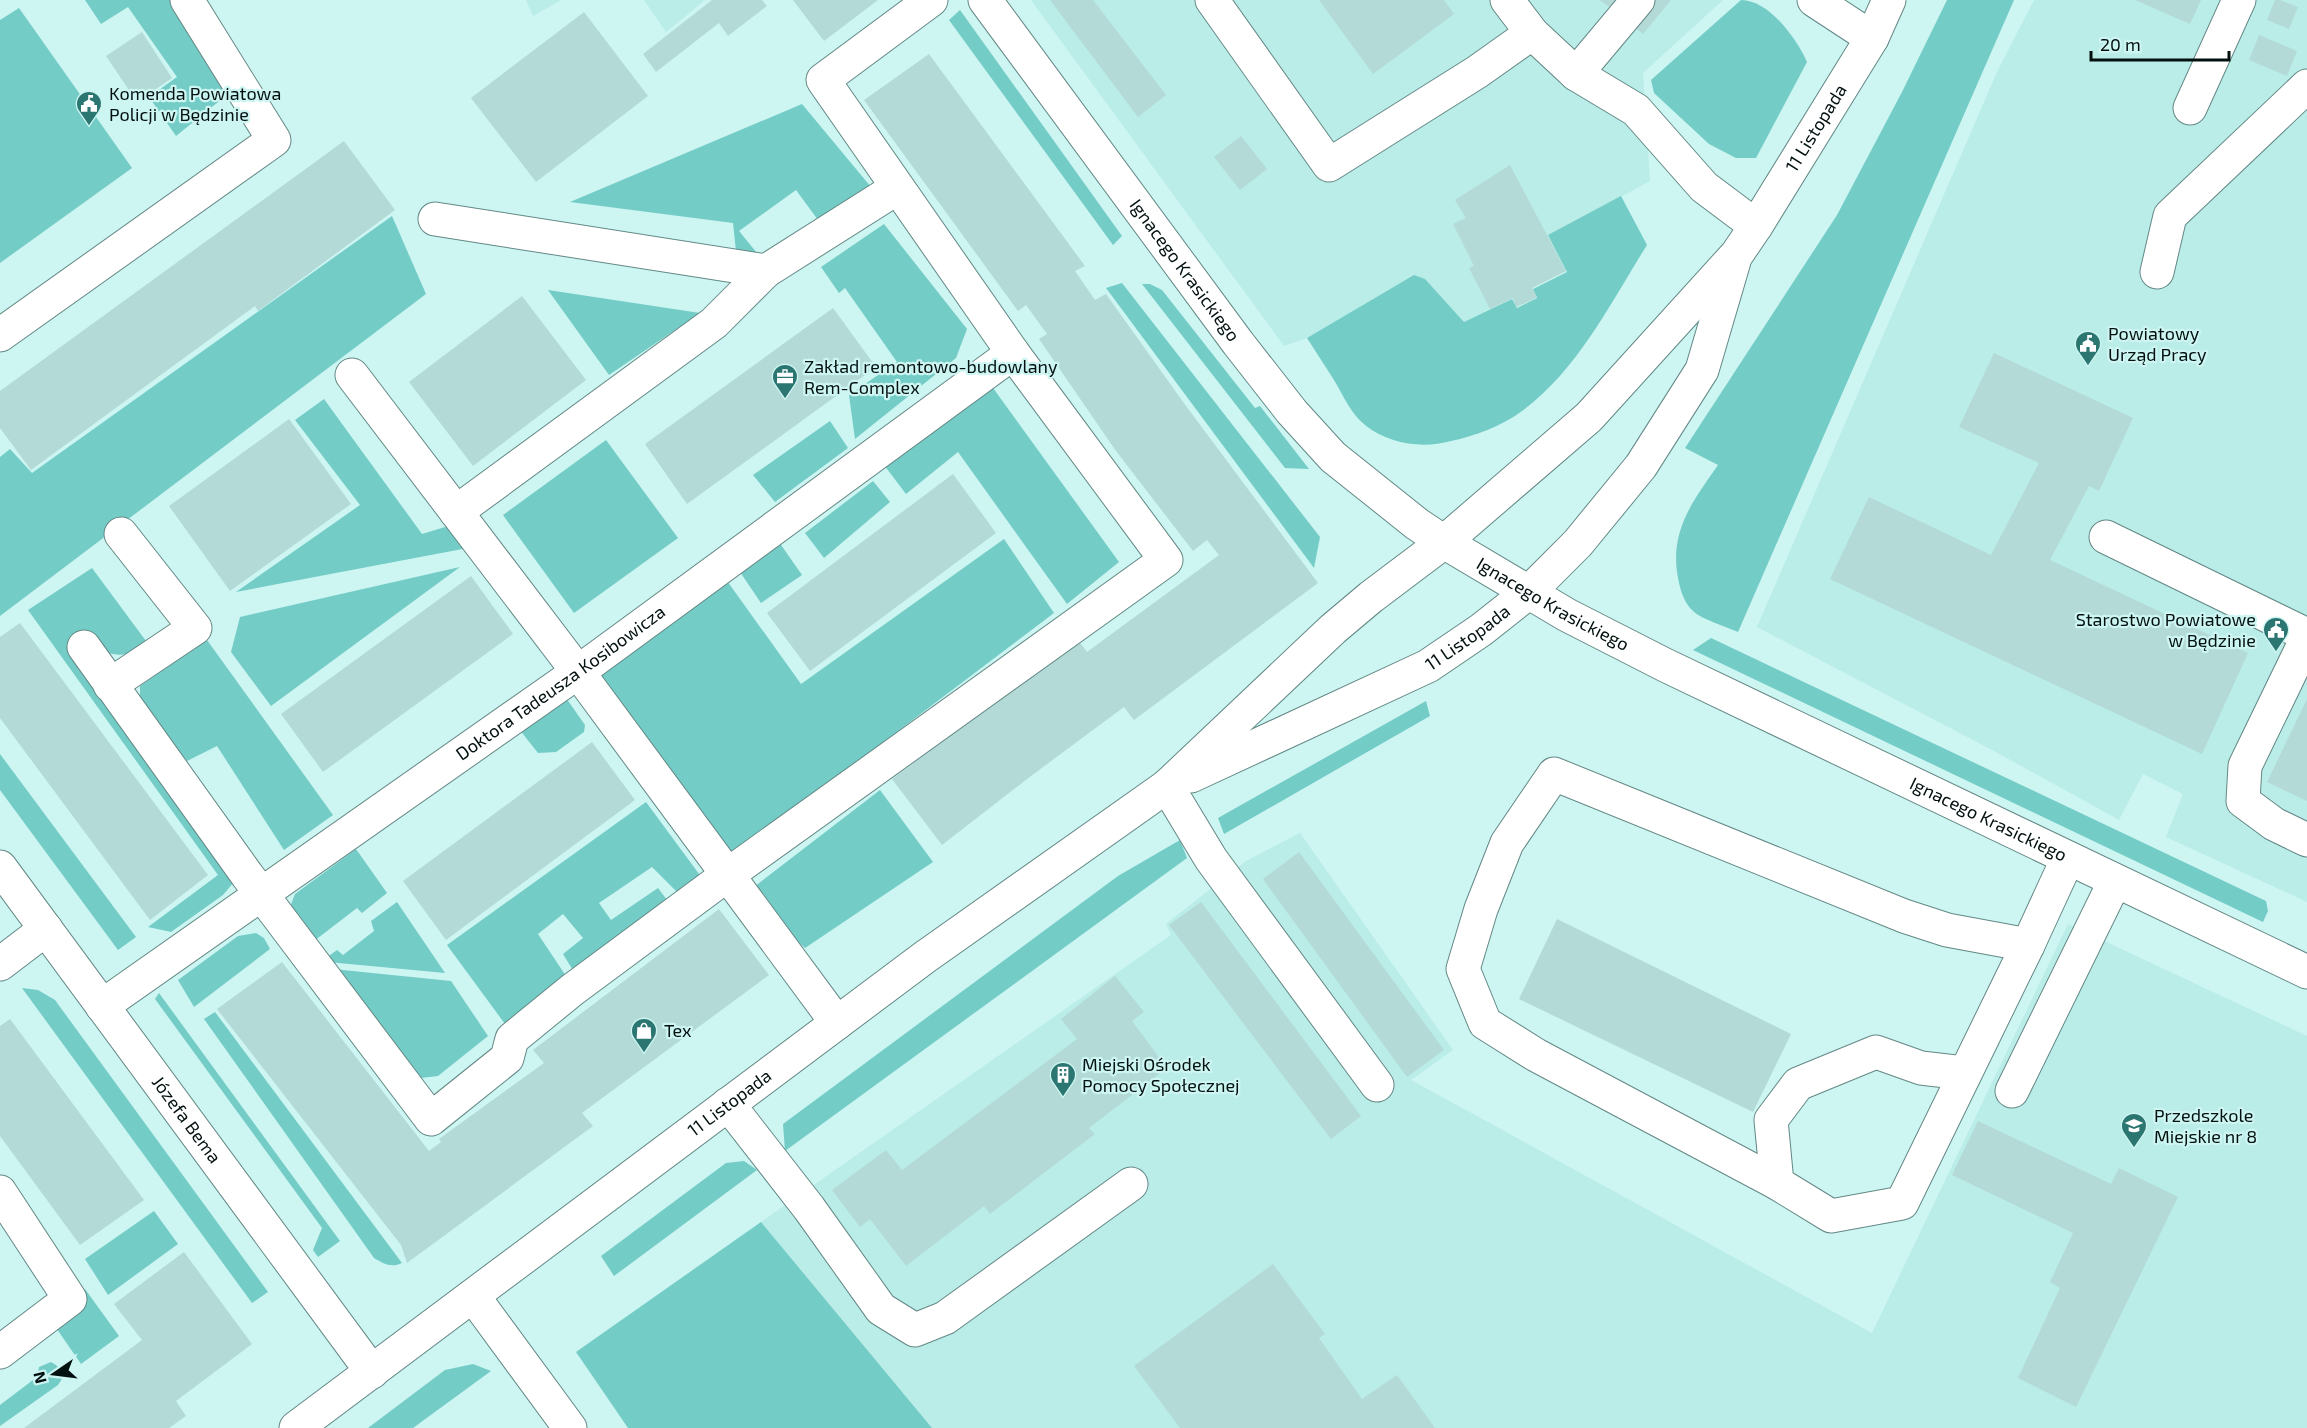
<svg xmlns="http://www.w3.org/2000/svg" width="2307" height="1428" viewBox="0 0 2307 1428" font-family="'Exo 2',sans-serif">
<style>
.built{fill:#baece8}
.green{fill:#74ccc7}
.building{fill:#b3dad7}
.lines{fill:none;stroke-linecap:round;stroke-linejoin:round}
.minor-casing{stroke:#638885;stroke-width:35}
.minor{stroke:#fff;stroke-width:33}
.labels{text-anchor:middle;stroke-width:4.5;stroke-linejoin:round;paint-order:stroke}
.poi-label{font-size:18px;fill:#031010;stroke:#cdf5f2;text-anchor:start}
.street-label{font-size:18px;fill:#031010;stroke:#cdf5f2}
</style>
<rect width="100%" height="100%" fill="#cdf5f2"/>
<g class="built">
<polygon points="526,0 561,0 533,16"/>
<polygon points="644,0 705,0 666,32"/>
<polygon points="1031,0 1723,0 1643,73 1650,181 1549,236 1566,271 1532,288 1532,300 1516,307 1512,298 1464,322 1425,279 1307,338 1284,346"/>
<polygon points="2034,0 2307,0 2307,902 2166,837 2183,794 2143,774 2119,820 1996,752 1757,627 1997,72"/>
<polygon points="1300,833 1453,1050 1411,1080 1872,1333 2068,924 2307,1036 2307,1428 932,1428 761,1222 1171,935 1166,924 1246,861"/>
</g>
<g class="green">
<polygon points="85,0 174,0 228,94 176,136 149,97 177,77 128,7 101,24"/>
<path d="M1741,0C1769,0 1797,39 1807,62L1756,158H1736L1709,144L1654,93L1651,80Z"/>
<path d="M1947,0H2014L1738,632C1727,627 1701,619 1693,611C1684,603 1680,589 1678,578C1669,531 1693,501 1718,465L1685,448L1837,215L1902,92Z"/>
<polygon points="19,8 132,168 0,263 0,20"/>
<polygon points="960,10 1122,236 1113,245 949,20"/>
<polygon points="802,104 871,187 821,224 796,190 739,231 757,253 737,261 733,223 570,202"/>
<path d="M1621,196L1647,245C1611,302 1578,370 1522,411C1502,426 1475,436 1451,441C1422,449 1389,444 1365,425C1351,414 1343,395 1334,380C1325,366 1316,352 1307,338L1414,275L1425,279L1464,322L1512,299L1517,308L1537,298L1533,289L1567,272L1548,235Z"/>
<polygon points="392,216 426,294 0,616 0,457 10,449 32,473"/>
<polygon points="884,224 967,329 956,358 855,439 849,395 897,362 845,288 839,293 821,267"/>
<polygon points="1122,283 1320,537 1314,568 1106,288"/>
<polygon points="1142,284 1150,284 1162,290 1255,408 1260,406 1309,469 1285,468"/>
<polygon points="548,290 700,313 609,375"/>
<polygon points="988,381 1119,562 1067,604 958,452 906,494 884,465"/>
<polygon points="324,399 422,534 455,524 473,547 236,592 360,505 295,420"/>
<polygon points="830,421 848,448 775,502 753,475"/>
<polygon points="606,440 678,538 574,613 503,515"/>
<polygon points="873,481 890,502 824,558 805,533"/>
<polygon points="1004,539 1054,613 738,852 729,851 599,676 725,578 801,684"/>
<polygon points="779,542 802,575 761,603 738,569"/>
<polygon points="460,567 271,706 231,652 240,617"/>
<path d="M92,568L146,641C131,654 124,658 105,652L239,876L223,895L171,932L148,927L218,875L28,610Z"/>
<polygon points="1711,638 2266,901 2268,911 2263,922 1693,650"/>
<polygon points="207,640 333,815 284,850 217,746 187,761 140,704 140,686"/>
<polygon points="564,695 585,725 584,732 556,752 538,753 519,729"/>
<polygon points="1426,701 1430,716 1224,834 1218,818"/>
<polygon points="0,754 136,937 118,950 0,790"/>
<polygon points="880,790 933,862 805,948 795,939 754,887"/>
<polygon points="646,802 702,878 679,894 652,867 599,903 611,920 658,888 670,904 574,972 563,954 583,938 563,914 538,934 568,979 505,1024 447,945"/>
<polygon points="1180,840 1187,858 785,1151 783,1124 1118,876"/>
<polygon points="356,849 387,893 362,913 357,908 314,941 290,907 295,894"/>
<polygon points="397,902 445,973 328,962 326,958 337,950 343,955 374,931 371,921"/>
<polygon points="256,933 264,938 270,949 194,1007 178,980 238,936"/>
<polygon points="333,969 451,981 488,1036 438,1076 421,1078"/>
<polygon points="22,988 38,990 55,1000 268,1292 252,1303"/>
<polygon points="159,993 340,1241 318,1257 313,1250 322,1228 155,999"/>
<path d="M215,1012L402,1263C391,1268 384,1264 374,1258L204,1019Z"/>
<polygon points="744,1161 757,1170 614,1276 601,1256 726,1163"/>
<polygon points="154,1211 178,1244 108,1295 85,1259"/>
<polygon points="761,1222 932,1428 628,1428 576,1352"/>
<polygon points="85,1289 119,1336 81,1364 52,1322"/>
<polygon points="51,1362 56,1365 65,1374 58,1385 0,1426 0,1405 37,1377 39,1367"/>
<polygon points="473,1364 491,1371 413,1428 368,1428 445,1370"/>
</g>
<g class="building">
<polygon points="712,0 762,0 767,6 728,36 719,23 656,72 643,54"/>
<polygon points="793,0 878,0 824,41"/>
<polygon points="1050,0 1093,0 1166,95 1138,117"/>
<polygon points="1319,0 1444,0 1454,14 1373,74"/>
<polygon points="1600,0 1671,0 1643,34"/>
<polygon points="2135,0 2201,0 2190,24"/>
<polygon points="2275,0 2280,0 2298,7 2289,29 2267,20"/>
<polygon points="584,12 648,96 536,182 471,98"/>
<polygon points="142,32 172,78 137,102 106,56"/>
<polygon points="2259,35 2297,51 2287,76 2249,60"/>
<polygon points="929,54 1085,266 1075,271 1095,300 1106,294 1186,406 1318,583 1134,720 1124,707 1031,776 942,845 892,779 1078,640 1087,652 1219,555 1207,540 1193,551 1116,451 1039,339 1047,334 1026,305 1018,311 864,100"/>
<polygon points="1241,136 1267,169 1240,190 1214,157"/>
<polygon points="344,141 395,210 258,311 255,306 31,470 0,428 0,391"/>
<polygon points="1510,165 1566,271 1532,288 1537,297 1532,300 1516,307 1513,298 1490,309 1469,268 1474,266 1453,224 1466,218 1455,200"/>
<polygon points="522,296 586,380 473,466 409,382"/>
<polygon points="833,308 876,367 687,504 645,444"/>
<polygon points="1994,353 2133,418 2099,491 2089,486 2050,560 2248,653 2202,754 1830,579 1869,497 1991,555 2039,463 1959,427"/>
<polygon points="289,419 351,504 230,591 169,506"/>
<polygon points="953,474 996,533 810,671 767,613"/>
<polygon points="471,576 513,634 323,772 281,714"/>
<polygon points="20,623 208,875 150,920 0,718 0,637"/>
<polygon points="2307,699 2307,801 2267,782"/>
<polygon points="592,742 635,800 446,940 403,881"/>
<polygon points="1299,852 1444,1050 1407,1077 1263,879"/>
<polygon points="1201,902 1361,1116 1331,1139 1169,925"/>
<polygon points="719,909 769,975 582,1113 593,1126 407,1263 401,1245 217,1009 282,962 429,1151 441,1142 439,1139 544,1063 533,1050"/>
<polygon points="1557,919 1791,1034 1753,1112 1519,999"/>
<polygon points="1115,976 1144,1012 1132,1021 1167,1068 1089,1128 1095,1134 990,1214 984,1206 906,1266 870,1219 860,1227 832,1190 886,1150 902,1170 1077,1039 1061,1019"/>
<polygon points="10,1019 144,1200 80,1245 0,1136 0,1026"/>
<polygon points="1978,1121 2111,1184 2119,1168 2178,1197 2076,1407 2018,1378 2060,1288 2050,1282 2073,1233 1952,1175"/>
<polygon points="184,1252 252,1344 176,1401 186,1416 169,1428 24,1428 142,1340 114,1304"/>
<polygon points="1273,1264 1325,1334 1319,1338 1362,1399 1397,1375 1435,1428 1180,1428 1134,1366"/>
</g>
<g class="lines">
<defs>
<g id="minor">
<path id="s1" d="M985,0L1238,343L1292,412L1333,457L1417,524L1444,542L1567,615L1665,665L2307,972"/>
<polyline points="1212,0 1329,165 1477,72 1532,33"/>
<polyline points="1507,0 1532,33 1576,74 1636,110 1704,187 1756,226"/>
<polyline points="1814,0 1872,38"/>
<polyline points="1576,74 1638,0"/>
<polyline points="2190,108 2239,0"/>
<polyline points="435,219 766,271 897,188"/>
<polyline points="2157,272 2170,216 2307,86"/>
<polyline points="0,335 274,140 187,0"/>
<polyline points="352,375 578,672 837,1023"/>
<polyline points="456,512 714,323 766,271"/>
<polyline points="2106,537 2307,635"/>
<polyline points="2307,638 2245,766 2243,801 2274,824 2307,840"/>
<polyline points="84,647 247,875 431,1119 507,1058 512,1039 572,990 719,881 1166,560 1013,353 823,80 931,0"/>
<polyline points="110,685 195,628 121,534"/>
<path id="s2" d="M1191,776L1428,666L1481,630L1529,592L1578,543L1641,466L1702,370L1734,261"/>
<polyline points="1167,786 1211,859 1377,1085"/>
<path id="s3" d="M0,867L372,1372"/>
<polyline points="0,964 46,929"/>
<path id="s4" d="M102,1006L578,672L1013,353"/>
<polyline points="1964,1073 1921,1068 1876,1052 1798,1084 1771,1120 1777,1183 1831,1216 1902,1203 2028,945"/>
<polyline points="2012,1091 2115,881"/>
<polyline points="728,1104 809,1208 881,1309 915,1330 945,1318 1131,1184"/>
<polyline points="1777,1183 1536,1055 1485,1023 1463,969 1481,909 1507,843 1554,774 1904,916 1947,930 2028,945 2068,858"/>
<polyline points="0,1192 70,1299 0,1352"/>
<polyline points="473,1296 570,1428"/>
<path id="s5" d="M296,1428L925,957L1167,786L1333,629L1371,597L1444,542L1589,417L1737,254L1756,226L1872,38L1889,0"/>
</g>
</defs>
<use href="#minor" class="minor-casing"/>
<use href="#minor" class="minor"/>
</g>
<defs>
<symbol id="civic-pin" viewBox="-11 -11 22 30"><path d="M0 17L-7.5 6A9.5 9.5 0 1 1 7.5 6Z" fill="#2c7672" stroke="#cdf5f2"/><path d="M-.6-6.5H3V-4.5H.6V-3L4-1V1h2V6H-6V1h2V-1L-.6-3ZM-1.2 2.5V6h2.4V2.5Z" fill="#fff"/></symbol>
<symbol id="office-pin" viewBox="-11 -11 22 30"><path d="M0 17L-7.5 6A9.5 9.5 0 1 1 7.5 6Z" fill="#2c7672" stroke="#cdf5f2"/><path d="M-6-3h4V-5.5h4V-3h4V5H-6ZM-1-4.5V-3h2v-1.5ZM-6 0V1H6V0Z" fill="#fff"/></symbol>
<symbol id="shop-pin" viewBox="-11 -11 22 30"><path d="M0 17L-7.5 6A9.5 9.5 0 1 1 7.5 6Z" fill="#2c7672" stroke="#cdf5f2"/><path d="M-5-2.5h2.3a2.7 3.5 0 0 1 5.4 0H5L5.5 6h-11ZM-1.5-2.5h3a1.5 2.3 0 0 0-3 0Z" fill="#fff"/></symbol>
<symbol id="building-pin" viewBox="-11 -11 22 30"><path d="M0 17L-7.5 6A9.5 9.5 0 1 1 7.5 6Z" fill="#2c7672" stroke="#cdf5f2"/><path d="M-4-6H4V6H1V3H-1V6H-4ZM-2.5-4.3h1.7v1.8h-1.7ZM.8-4.3h1.7v1.8H.8ZM-2.5-1h1.7V.8h-1.7ZM.8-1h1.7V.8H.8Z" fill="#fff"/></symbol>
<symbol id="school-pin" viewBox="-11 -11 22 30"><path d="M0 17L-7.5 6A9.5 9.5 0 1 1 7.5 6Z" fill="#2c7672" stroke="#cdf5f2"/><path d="M0-5L7-2L0 1L-7-2ZM-4 1L0 2.5L4 1V4Q0 6-4 4Z" fill="#fff"/></symbol>
</defs>
<g fill-rule="evenodd">
<use href="#civic-pin" x="74" y="89" width="30" height="40"/>
<use href="#civic-pin" x="2073" y="329" width="30" height="40"/>
<use href="#office-pin" x="770" y="362" width="30" height="40"/>
<use href="#civic-pin" x="2261" y="615" width="30" height="40"/>
<use href="#shop-pin" x="629" y="1016" width="30" height="40"/>
<use href="#building-pin" x="1048" y="1060" width="30" height="40"/>
<use href="#school-pin" x="2119" y="1111" width="30" height="40"/>
</g>
<g class="labels">
<g class="poi-label">
<text x="109" y="100">Komenda Powiatowa<tspan x="109" dy="21">Policji w Będzinie</tspan></text>
<text x="2108" y="340">Powiatowy<tspan x="2108" dy="21">Urząd Pracy</tspan></text>
<text x="804" y="373">Zakład remontowo-budowlany<tspan x="804" dy="21">Rem-Complex</tspan></text>
<text x="2256" y="626" text-anchor="end">Starostwo Powiatowe<tspan x="2256" dy="21">w Będzinie</tspan></text>
<text x="664" y="1037">Tex</text>
<text x="1082" y="1071">Miejski Ośrodek<tspan x="1082" dy="21">Pomocy Społecznej</tspan></text>
<text x="2154" y="1122">Przedszkole<tspan x="2154" dy="21">Miejskie nr 8</tspan></text>
</g>
<g class="street-label">
<text dy="6" stroke="none"><textPath href="#s5" startOffset="2012">11 Listopada</textPath></text>
<text dy="6" stroke="none"><textPath href="#s1" startOffset="336">Ignacego Krasickiego</textPath></text>
<text dy="6" stroke="none"><textPath href="#s1" startOffset="840">Ignacego Krasickiego</textPath></text>
<text dy="6" stroke="none"><textPath href="#s2" startOffset="310">11 Listopada</textPath></text>
<text dy="6" stroke="none"><textPath href="#s4" startOffset="561">Doktora Tadeusza Kosibowicza</textPath></text>
<text dy="6" stroke="none"><textPath href="#s1" startOffset="1326">Ignacego Krasickiego</textPath></text>
<text dy="6" stroke="none"><textPath href="#s5" startOffset="542">11 Listopada</textPath></text>
<text dy="6" stroke="none"><textPath href="#s3" startOffset="314">Józefa Bema</textPath></text>
</g>
</g>
<g transform="translate(54 1374) rotate(256)" stroke="#cdf5f2" stroke-width="4.5" paint-order="stroke">
<path d="M0-4.5L10 22L0 15L-10 22Z" fill="#031010"/>
<text y="-9" font-size="16" font-weight="bold" text-anchor="middle" fill="#031010">N</text>
</g>
<path d="M2091 51v9h138v-9" fill="none" stroke="#031010" stroke-width="3"/>
<text x="2100" y="51" font-size="18" fill="#031010" stroke="#cdf5f2" stroke-width="4.5" paint-order="stroke">20 m</text>
</svg>
